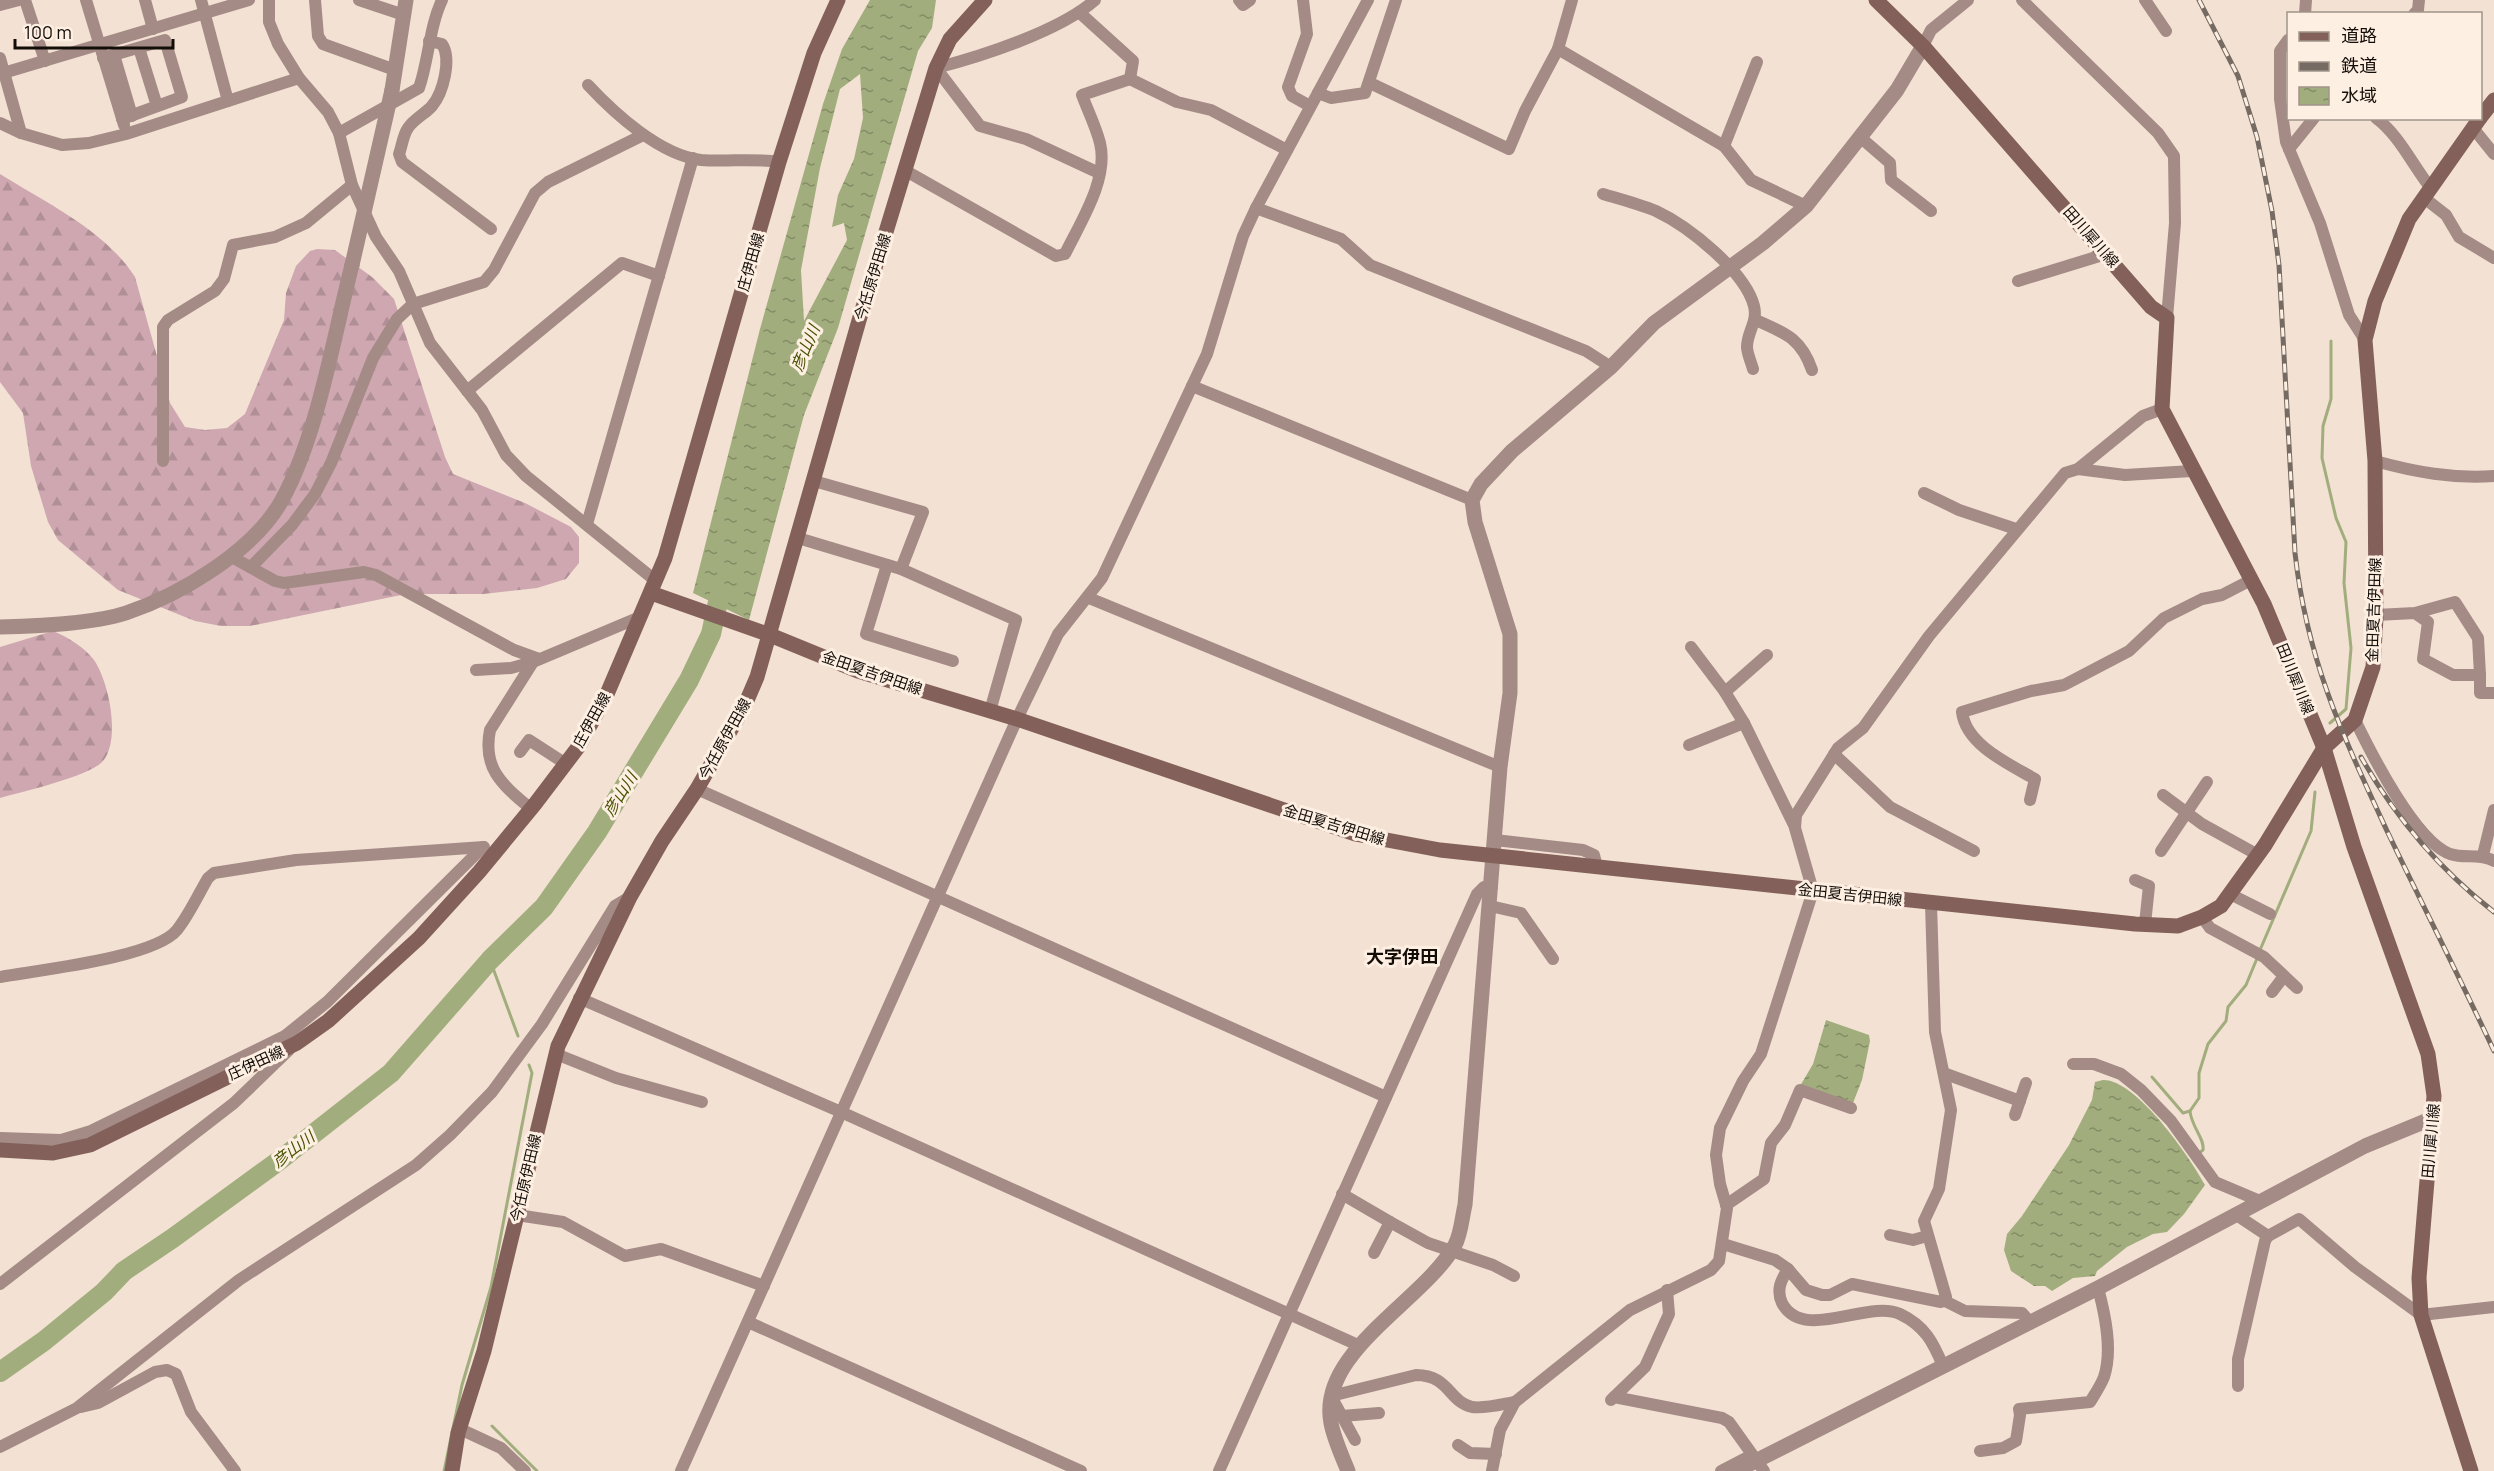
<svg xmlns="http://www.w3.org/2000/svg" width="2494" height="1471" viewBox="0 0 2494 1471" font-family="Manrope,'Noto Sans JP',sans-serif">
<style>
.forest{fill:url(#forest-firs)}
.water{fill:url(#water-ripples);fill-rule:evenodd}
.lines{fill:none;stroke-linecap:round;stroke-linejoin:round}
.stream{stroke:#a2ad7d;stroke-width:3}
.river{stroke:#a2ad7d;stroke-width:20}
.minor{stroke:#a48b86;stroke-width:12}
.tertiary{stroke:#a48b86;stroke-width:15}
.secondary{stroke:#83615a;stroke-width:15}
.rail-casing{stroke:#766b62;stroke-width:5}
.rail{stroke:#feefe3;stroke-width:3;stroke-dasharray:9;stroke-linecap:butt}
.tertiary-bridge{stroke:#a48b86;stroke-width:15}
.labels{text-anchor:middle;stroke-width:6;stroke-linejoin:round;paint-order:stroke}
.street-label{font-size:15px;fill:#130d08;stroke:#feefe3}
.water-label{font-size:16px;font-style:italic;fill:#465200;stroke:#feefe3}
.quarter-label{font-size:18px;font-weight:bold;fill:#130d08;stroke:#feefe3}
</style>
<defs>
<pattern id="forest-firs" width="22" height="20" patternUnits="userSpaceOnUse" patternTransform="scale(1.5)"><rect width="22" height="20" fill="#cea7b0"/><path d="M5 1l3.5 6h-7zM16 11l3.5 6h-7z" fill="#b08f96"/></pattern>
<pattern id="water-ripples" width="26" height="14" patternUnits="userSpaceOnUse" patternTransform="scale(1.5)"><rect width="26" height="14" fill="#a2ad7d"/><path d="M2 4q2-2 4 0t4 0M15 11q2-2 4 0t4 0" fill="none" stroke="#838b64"/></pattern>
</defs>
<rect width="100%" height="100%" fill="#f3e1d3"/>
<g class="forest">
<path d="M0,174C46,203 105,230 135,277L170,403L185,427L205,430L227,428L245,414L284,320L286,293L296,266L310,251L317,249L335,250L372,277L394,299L445,457L453,474L525,503L571,527L579,537V563L566,579L537,588L483,594H406L250,626H221L195,621L118,590L58,540L48,522L31,466L23,413L0,382Z"/>
<path d="M53,631C68,637 84,647 94,660C109,682 121,739 103,761C91,776 21,792 0,798V647Z"/>
</g>
<g class="water">
<path d="M870,0H936L932,28L918,51L838,328L804,415L749,620L693,593L760,329L823,104L842,49ZM860,74L863,118L854,159L838,195L832,227L844,223L847,240L804,321L801,270L820,168L840,89Z"/>
<polygon points="1826,1020 1869,1035 1870,1041 1862,1080 1853,1103 1800,1086 1813,1064"/>
<path d="M2103,1080C2136,1079 2190,1157 2205,1185L2184,1214L2167,1232L2153,1234L2127,1247L2097,1271L2095,1276L2073,1278L2052,1291L2045,1286H2034L2011,1271L2004,1250L2007,1234L2022,1216L2069,1145L2092,1100L2095,1082Z"/>
</g>
<g class="lines">
<g class="stream">
<polyline points="2330,723 2346,709 2351,648 2344,583 2346,542 2336,518 2322,458 2323,426 2331,399 2331,341"/>
<polyline points="2260,950 2311,831 2315,792"/>
<polyline points="490,960 518,1036"/>
<polyline points="2152,1077 2183,1113 2190,1111"/>
<path d="M2199,1153L2203,1150C2205,1139 2191,1126 2190,1111L2199,1098V1073L2208,1044L2226,1021L2228,1007L2246,985L2258,956"/>
<polyline points="492,1426 537,1471"/>
<polyline points="444,1471 462,1385 491,1287 532,1073 529,1065"/>
</g>
<polyline class="river" points="0,1372 44,1341 104,1292 124,1271 173,1238 280,1160 391,1073 490,960 544,907 597,832 689,680 711,634 719,597"/>
<g class="minor">
<polyline points="25,0 45,61"/>
<polyline points="86,0 124,125"/>
<polyline points="145,0 153,29"/>
<polyline points="201,0 228,101"/>
<polyline points="269,0 269,22 278,44 299,78 328,112 339,133 352,185 376,237 399,271 430,343 482,410 506,455 526,476 656,581"/>
<polyline points="315,0 318,36 323,44 395,70"/>
<polyline points="359,0 404,15"/>
<path d="M1095,0C1060,31 982,56 936,68L980,126L1026,139L1099,173"/>
<polyline points="1239,0 1243,5 1250,0"/>
<polyline points="1303,0 1307,34 1288,87 1292,96 1310,106"/>
<polyline points="2022,0 2158,133 2174,156 2175,223 2167,318"/>
<polyline points="2145,0 2166,31"/>
<polyline points="0,5 19,0"/>
<polyline points="1080,13 1133,61 1130,79"/>
<polyline points="2305,14 2306,0"/>
<polyline points="2414,14 2418,10 2419,0"/>
<polyline points="2288,40 2280,51 2280,99 2286,142 2320,223 2349,315 2365,340"/>
<path d="M429,41L442,44C452,59 443,93 432,106C425,114 414,119 408,128C403,135 402,146 399,154L402,162L491,229"/>
<polyline points="1923,46 1931,30 1968,0"/>
<polyline points="139,48 157,106"/>
<polyline points="1558,49 1724,146 1751,180 1806,206"/>
<polyline points="114,55 132,116"/>
<polyline points="0,58 21,133"/>
<polyline points="103,58 165,40 182,97 122,119"/>
<polyline points="0,74 249,0"/>
<polyline points="1370,83 1509,149 1525,111 1558,49 1572,0"/>
<path d="M588,85C615,114 660,155 701,160C727,162 753,158 779,162"/>
<polyline points="1318,93 1331,98 1365,93 1396,0"/>
<path d="M2376,118C2399,135 2412,164 2430,187"/>
<polyline points="0,123 21,133 62,145 89,143 126,134 299,78"/>
<polyline points="2473,128 2494,154"/>
<path d="M339,133L419,88C429,59 429,28 442,0"/>
<polyline points="1860,137 1890,163 1891,180 1931,211"/>
<polyline points="1724,146 1757,62"/>
<polyline points="2289,149 2314,118"/>
<path d="M906,171L1056,256L1065,254C1080,223 1109,179 1100,143C1096,127 1088,111 1082,95L1130,79L1177,102L1211,110L1287,150"/>
<path d="M1603,194C1620,199 1639,204 1656,211C1688,226 1745,271 1754,306C1758,322 1747,332 1747,347C1747,353 1751,362 1753,369"/>
<polyline points="2423,197 2446,215 2459,237 2494,258"/>
<polyline points="1256,208 1341,239 1370,265 1586,351 1611,367"/>
<polyline points="2018,281 2106,254"/>
<path d="M1756,320C1785,333 1801,338 1812,370"/>
<polyline points="1192,386 1472,500"/>
<polyline points="467,391 622,263 659,276"/>
<polyline points="163,461 163,327 168,320 215,291 224,279 233,245 275,237 306,223 352,185"/>
<path d="M2375,461C2415,472 2453,479 2494,476"/>
<polyline points="2078,469 2125,475 2192,471"/>
<polyline points="814,481 923,512 901,569"/>
<polyline points="1924,493 1959,510 2016,529"/>
<polyline points="587,524 693,158"/>
<polyline points="798,538 901,569 1016,620 990,711"/>
<polyline points="230,556 275,581 284,583 364,572 376,575 514,650 539,659"/>
<polyline points="887,565 866,634 953,661"/>
<polyline points="251,567 292,525 315,494 331,463 373,358 397,319 413,304 484,282 494,270 535,193 548,182 643,135"/>
<polyline points="1089,598 1500,767"/>
<polyline points="2376,615 2415,613 2428,622 2423,659 2453,675 2480,675 2478,638 2455,602 2415,613"/>
<polyline points="1691,647 1725,692"/>
<polyline points="1767,655 1725,692 1744,723 1795,827"/>
<polyline points="476,670 511,668 533,662 640,617"/>
<polyline points="2480,675 2480,693 2494,693"/>
<path d="M2355,720C2371,753 2415,841 2450,854C2465,859 2479,853 2494,861"/>
<polyline points="1689,745 1744,723"/>
<polyline points="520,752 529,740 566,764"/>
<polyline points="1834,754 1890,807 1974,851"/>
<polyline points="697,789 1386,1097"/>
<polyline points="2163,795 2202,824 2258,855"/>
<path d="M2030,800L2035,779C2009,764 1966,745 1962,712L2031,691L2064,685L2129,651L2164,618L2202,599L2222,595L2251,580"/>
<path d="M531,809C504,786 482,770 490,730L533,662"/>
<polyline points="1495,840 1583,850 1594,855 1597,867"/>
<polyline points="2161,851 2207,782"/>
<polyline points="2483,855 2494,810"/>
<polyline points="2135,880 2149,886 2145,924"/>
<polyline points="2230,894 2270,914"/>
<polyline points="1490,906 1521,913 1553,959"/>
<polyline points="2202,917 2210,928 2264,957 2297,988"/>
<path d="M0,977C39,970 154,958 177,930C189,915 198,895 208,878L214,873L296,860L484,847"/>
<polyline points="2272,992 2284,976"/>
<polyline points="579,998 841,1112 1360,1346"/>
<polyline points="556,1054 616,1078 702,1102"/>
<polyline points="2073,1064 2094,1064 2121,1074 2141,1090 2171,1121 2215,1182 2260,1201"/>
<polyline points="1946,1074 2020,1101"/>
<polyline points="2015,1115 2026,1083"/>
<polyline points="0,1138 61,1140 91,1131 285,1036 327,1002 483,847"/>
<polyline points="1342,1194 1390,1222 1374,1253"/>
<polyline points="1726,1205 1764,1179 1771,1143 1785,1125 1800,1090 1851,1108"/>
<polyline points="2235,1214 2268,1236 2299,1219 2355,1267 2421,1315 2494,1307"/>
<polyline points="517,1215 563,1222 625,1256 661,1249 764,1286"/>
<polyline points="1390,1222 1428,1243 1493,1265 1514,1276"/>
<polyline points="1890,1235 1913,1240 1927,1236"/>
<polyline points="1723,1244 1775,1260 1788,1269 1806,1290 1822,1295 1830,1295 1852,1284 1941,1302 1946,1297 1924,1221 1939,1189 1951,1110 1935,1032 1931,904"/>
<path d="M1788,1269C1781,1280 1776,1290 1782,1303C1803,1343 1868,1299 1900,1314C1925,1326 1933,1342 1943,1366"/>
<polyline points="0,1284 234,1103 289,1050"/>
<polyline points="1943,1300 1965,1311 2022,1313 2030,1322"/>
<polyline points="748,1322 1081,1471"/>
<polyline points="2238,1386 2238,1359 2265,1241 2268,1236"/>
<polyline points="1614,1397 1722,1418 1729,1422 1764,1471"/>
<polyline points="1611,1400 1645,1367 1669,1314 1667,1290"/>
<polyline points="81,1407 98,1403 155,1372 167,1370 176,1374 191,1412 235,1471"/>
<polyline points="1342,1416 1379,1413"/>
<polyline points="460,1429 501,1448 525,1471"/>
<path d="M1355,1440L1331,1396L1416,1375C1449,1375 1449,1402 1472,1407C1485,1409 1503,1404 1515,1402"/>
<polyline points="1458,1445 1470,1453 1496,1454"/>
<polyline points="0,1447 77,1408 239,1280 416,1165 450,1135 492,1092 542,1024 615,906 630,897"/>
<path d="M1980,1451L2003,1448L2016,1441L2020,1415L2019,1409L2090,1402C2095,1394 2101,1385 2104,1377C2113,1350 2105,1314 2098,1288"/>
<polyline points="681,1471 1017,719 1058,634 1102,578 1207,354 1243,236 1256,208 1368,0"/>
<polyline points="1219,1471 1477,894 1484,887 1492,887"/>
<polyline points="1492,1471 1500,1430 1515,1402 1630,1310 1711,1270 1719,1261 1727,1208 1720,1184 1716,1155 1720,1128 1743,1081 1761,1054 1813,891 1795,828 1796,815 1838,748 1863,728 1929,636 2065,473 2078,469 2143,416 2162,409"/>
<polyline points="1721,1471 1746,1458"/>
</g>
<g class="tertiary">
<polyline points="392,90 406,0"/>
<path d="M0,627C36,626 93,624 126,613C180,595 254,551 282,500C318,434 333,339 352,265"/>
<path d="M1348,1471C1342,1456 1334,1439 1331,1423C1317,1352 1424,1301 1455,1245C1461,1234 1462,1217 1465,1205L1500,767L1510,693V634L1475,522L1472,500L1481,484L1512,451L1611,367L1654,323L1763,243L1806,206L1897,90L1923,46"/>
<polyline points="1736,1471 2098,1288 2365,1146 2433,1118"/>
</g>
<g class="secondary">
<polyline points="1876,0 1923,46 2151,307 2167,318 2162,409 2264,604 2324,748 2354,847 2428,1054 2434,1096 2419,1278 2421,1315 2471,1471"/>
<polyline points="2480,118 2494,100"/>
<polyline points="651,593 770,635 858,671 1017,719 1355,834 1440,850 2135,924 2178,926 2202,917 2221,906 2265,845 2324,748 2355,720 2373,667 2376,618 2375,461 2365,340 2375,301 2409,219 2480,118"/>
<polyline points="0,1150 53,1153 90,1145 297,1043 328,1021 419,938 479,872 535,804 579,746 607,694 665,558 779,162 814,53 838,0"/>
<polyline points="452,1471 458,1433 484,1351 558,1046 630,897 662,841 697,789 745,705 757,677 860,317 936,68 950,39 985,0"/>
</g>
<defs>
<g id="rail">
<path d="M2199,0L2238,76L2257,137L2272,211L2279,265L2295,553C2307,661 2343,736 2388,833C2423,906 2460,978 2494,1051"/>
<path d="M2361,757C2395,817 2439,869 2494,912"/>
</g>
</defs>
<use href="#rail" class="rail-casing"/>
<use href="#rail" class="rail"/>
<polyline class="tertiary-bridge" points="352,265 392,90"/>
</g>
<g class="labels">
<g class="street-label">
<text transform="translate(2091 237) rotate(49)" y="5">田川犀川線</text>
<text transform="translate(751 262) rotate(-74)" y="5">庄伊田線</text>
<text transform="translate(873 277) rotate(-73)" y="5">今任原伊田線</text>
<text transform="translate(2374 610) rotate(-88)" y="5">金田夏吉伊田線</text>
<text transform="translate(872 673) rotate(19)" y="5">金田夏吉伊田線</text>
<text transform="translate(2295 679) rotate(68)" y="5">田川犀川線</text>
<text transform="translate(592 720) rotate(-61)" y="5">庄伊田線</text>
<text transform="translate(725 739) rotate(-61)" y="5">今任原伊田線</text>
<text transform="translate(1334 825) rotate(17)" y="5">金田夏吉伊田線</text>
<text transform="translate(1850 895) rotate(6)" y="5">金田夏吉伊田線</text>
<text transform="translate(256 1063) rotate(-25)" y="5">庄伊田線</text>
<text transform="translate(2431 1141) rotate(-85)" y="5">田川犀川線</text>
<text transform="translate(526 1178) rotate(-77)" y="5">今任原伊田線</text>
</g>
<g class="water-label">
<text transform="translate(805 348) rotate(-67)" y="6">彦山川</text>
<text transform="translate(620 794) rotate(-58)" y="6">彦山川</text>
<text transform="translate(293 1149) rotate(-37)" y="6">彦山川</text>
</g>
<g class="quarter-label">
<text x="1402" y="963">大字伊田</text>
</g>
</g>
<rect x="2287" y="12" width="195" height="108" fill="#feefe3" stroke="#a0958b" stroke-width="1.5"/>
<rect x="2299" y="32" width="30" height="9" fill="#83615a" stroke="#a0958b" stroke-width="1.5"/>
<text x="2341" y="42" font-size="18" fill="#130d08">道路</text>
<rect x="2299" y="62" width="30" height="9" fill="#766b62" stroke="#a0958b" stroke-width="1.5"/>
<text x="2341" y="72" font-size="18" fill="#130d08">鉄道</text>
<rect x="2299" y="87" width="30" height="18" fill="url(#water-ripples)" stroke="#a0958b" stroke-width="1.5"/>
<text x="2341" y="102" font-size="18" fill="#130d08">水域</text>
<path d="M15 39v9h158v-9" fill="none" stroke="#130d08" stroke-width="3"/>
<text x="24" y="39" font-size="18" fill="#130d08" stroke="#feefe3" stroke-width="4.5" paint-order="stroke">100 m</text>
</svg>
